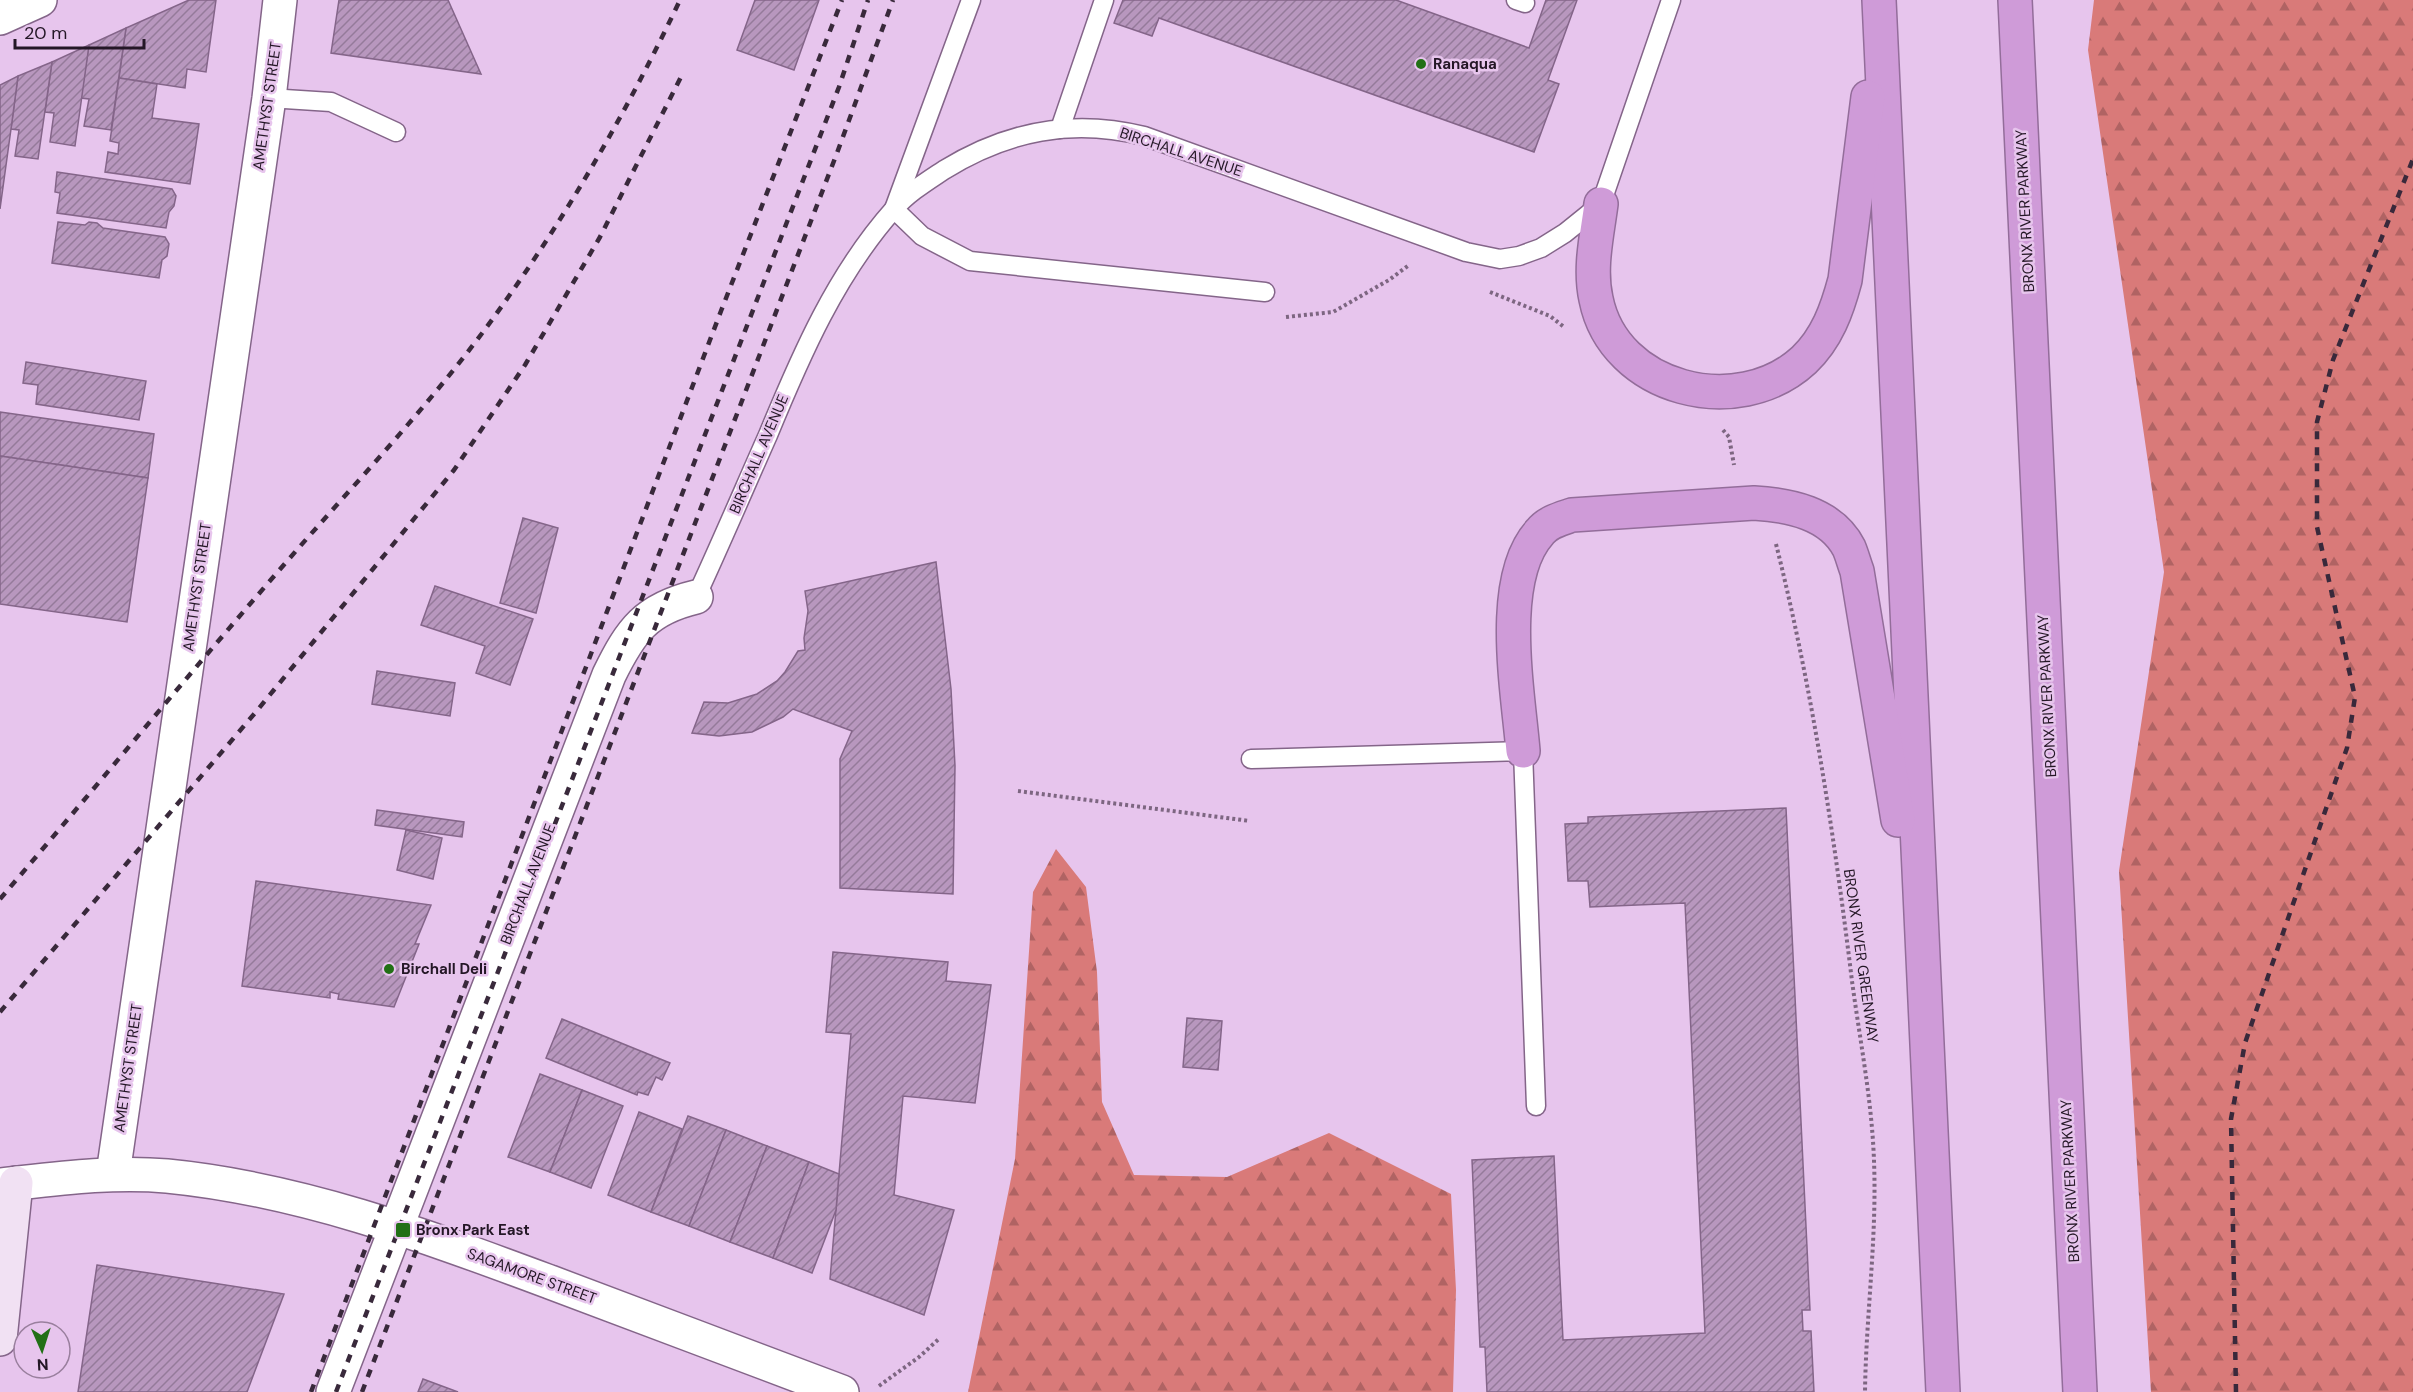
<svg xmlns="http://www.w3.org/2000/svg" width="2413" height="1392" viewBox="0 0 2413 1392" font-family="'DM Sans',sans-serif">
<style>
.forest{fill:url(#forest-firs)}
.building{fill:url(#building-hatch);stroke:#846589;stroke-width:1.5}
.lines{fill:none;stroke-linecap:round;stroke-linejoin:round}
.lane-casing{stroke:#846589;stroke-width:21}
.street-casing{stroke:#846589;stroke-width:36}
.secondary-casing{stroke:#846589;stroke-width:36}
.highway-casing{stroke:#936d9a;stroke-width:36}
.path{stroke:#7d6681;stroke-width:4;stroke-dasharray:3 3;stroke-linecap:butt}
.lane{stroke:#fff;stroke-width:18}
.street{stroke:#fff;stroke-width:33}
.secondary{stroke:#f1e1f3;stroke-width:33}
.highway{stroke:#cf9bd8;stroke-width:33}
.rail{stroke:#39293b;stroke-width:4.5;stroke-dasharray:8 8;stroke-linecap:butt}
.poi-dot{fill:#227016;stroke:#e7c5ed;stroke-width:2}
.labels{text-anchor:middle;stroke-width:5;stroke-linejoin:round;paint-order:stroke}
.poi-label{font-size:15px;font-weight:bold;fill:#241726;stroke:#e7c5ed;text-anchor:start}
.street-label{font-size:15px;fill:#241726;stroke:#e7c5ed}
</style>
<defs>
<pattern id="forest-firs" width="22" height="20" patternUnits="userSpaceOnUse" patternTransform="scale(1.5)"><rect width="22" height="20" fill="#d97a79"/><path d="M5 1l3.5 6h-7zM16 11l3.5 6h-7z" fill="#b06363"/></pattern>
<pattern id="building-hatch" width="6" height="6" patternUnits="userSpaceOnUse" patternTransform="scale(1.5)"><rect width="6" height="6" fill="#b897be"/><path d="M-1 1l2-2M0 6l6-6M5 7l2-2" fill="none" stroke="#957a9a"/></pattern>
</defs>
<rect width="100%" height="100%" fill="#e7c5ed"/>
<g class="forest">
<polygon points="2094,0 2413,0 2413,1392 2151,1392 2119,871 2164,572 2088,50"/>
<polygon points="1056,849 1086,887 1097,972 1102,1102 1134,1175 1227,1177 1329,1133 1451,1194 1456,1290 1453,1392 968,1392 1015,1159 1033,892"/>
</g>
<g class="building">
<polygon points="189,0 216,0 206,72 187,69 185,88 119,78 126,28"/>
<polygon points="339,0 448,0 481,74 331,53"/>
<polygon points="755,0 819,0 794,70 737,50"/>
<polygon points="1123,0 1396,0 1529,48 1546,0 1577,0 1548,80 1559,84 1534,152 1159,18 1152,36 1114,23"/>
<polygon points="126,28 111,130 84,126 89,99 81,98 89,45"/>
<polygon points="89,45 75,146 50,142 54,113 45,112 52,62"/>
<polygon points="52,62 38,159 15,156 19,130 11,129 18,76"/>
<polygon points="18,76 11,129 0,209 0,85"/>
<polygon points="119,78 157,84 152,118 199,124 190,184 105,172 108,152 118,154 119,143 110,141"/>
<polygon points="57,172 172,189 176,196 174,206 169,212 166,228 57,213 60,193 55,192"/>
<polygon points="58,222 85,225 89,222 97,223 103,228 165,237 169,244 167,256 162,260 159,278 52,263"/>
<polygon points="26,362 146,381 139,420 36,404 38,385 23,383"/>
<polygon points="0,412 154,434 148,478 0,456"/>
<polygon points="0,456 148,478 127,622 0,604"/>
<polygon points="523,518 558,528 536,613 500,603"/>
<polygon points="936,562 951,689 955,766 953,894 840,888 840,759 852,731 793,709 783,717 752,732 719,736 692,733 704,702 728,703 757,694 777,681 785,672 798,651 805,650 804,638 808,611 805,591"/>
<polygon points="435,586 533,619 510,685 476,673 485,646 421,625"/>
<polygon points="377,671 455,683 450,716 372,704"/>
<polygon points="1786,808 1810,1310 1802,1310 1803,1331 1811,1331 1814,1392 1487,1392 1485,1347 1480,1347 1472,1160 1554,1156 1563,1340 1705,1333 1685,903 1590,907 1588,881 1568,881 1565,824 1588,823 1588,817"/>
<polygon points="377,810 464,822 462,837 375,825"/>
<polygon points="406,830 442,838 433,879 397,870"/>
<polygon points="256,881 431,905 415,944 419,944 394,1007 338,999 339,994 330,992 330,998 242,986"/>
<polygon points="833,952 948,962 946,981 991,985 975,1103 903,1096 894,1195 954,1210 924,1315 830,1279 851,1034 826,1032"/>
<polygon points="1187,1018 1222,1021 1218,1070 1183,1067"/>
<polygon points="562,1019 670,1063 662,1080 656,1077 648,1095 638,1092 637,1095 546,1058"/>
<polygon points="540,1074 582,1090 550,1172 508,1157"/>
<polygon points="582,1090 623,1106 591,1188 550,1172"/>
<polygon points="639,1112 682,1129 651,1212 608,1195"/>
<polygon points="688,1116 726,1130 689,1226 651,1212"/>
<polygon points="726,1130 767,1146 730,1242 689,1226"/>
<polygon points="767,1146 809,1162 773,1258 730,1242"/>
<polygon points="809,1162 839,1174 836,1210 812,1273 773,1258"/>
<polygon points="97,1265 284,1294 247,1392 78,1392"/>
<polygon points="423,1379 458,1392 418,1392"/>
</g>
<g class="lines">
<defs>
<g id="lane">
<polyline points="971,0 894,209 922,236 970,261 1265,292"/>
<polyline points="1516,0 1525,3"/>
<polyline points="269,98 331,102 396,132"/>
<polyline points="1060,129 1104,0"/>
<path d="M696,597C721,543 744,489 768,435C801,355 836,274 894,209C908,193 926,182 944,170C1007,131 1072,118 1144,136L1466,252L1500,259L1519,256L1541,248L1565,233L1601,204L1671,0"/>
<polyline points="1251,759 1523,751 1536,1106"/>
</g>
<g id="street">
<polyline points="0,18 40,0"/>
<polyline points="113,1174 269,98 280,0"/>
<path d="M0,1185C55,1179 111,1171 167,1176C300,1189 426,1236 550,1282C647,1319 745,1355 842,1392"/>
<path d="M333,1392L609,675C631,630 646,609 696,597"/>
</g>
<polyline id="secondary" points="0,1339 16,1183"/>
<g id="highway">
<polyline points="1879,0 1943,1392"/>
<polyline points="2015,0 2080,1392"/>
<path d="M1601,204C1597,235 1589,268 1596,299C1614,390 1738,421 1804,360C1827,338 1837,310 1845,280L1868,97"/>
<path d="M1523,751C1518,691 1497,579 1540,532C1548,522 1560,519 1572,515L1754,503C1789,505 1831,513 1849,548C1852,555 1854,563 1857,571L1898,820"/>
</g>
</defs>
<use href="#lane" class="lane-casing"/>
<use href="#street" class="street-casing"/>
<use href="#secondary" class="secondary-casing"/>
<use href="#highway" class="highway-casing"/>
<g class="path">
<polyline points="1490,292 1550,316 1564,327"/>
<polyline points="1286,317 1333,312 1389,280 1409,265"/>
<polyline points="1723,430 1729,437 1734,465"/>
<path d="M1776,544C1812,688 1834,834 1852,981C1860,1041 1872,1101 1874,1161C1877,1239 1866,1315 1865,1392"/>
<polyline points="1018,791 1250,821"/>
<polyline points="879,1386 919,1357 940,1338"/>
</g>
<use href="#lane" class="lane"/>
<use href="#street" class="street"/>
<use href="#secondary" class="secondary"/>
<use href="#highway" class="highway"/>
<g class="rail">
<path d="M0,899C90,794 178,687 269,582C340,499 417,420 483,332C560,228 625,116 680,0"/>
<polyline points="0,1012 255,713 454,470 525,365 600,237 682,75"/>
<polyline points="311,1392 721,311 842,0"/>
<polyline points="336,1392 839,87 868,0"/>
<polyline points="362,1392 837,153 893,0"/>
<polyline points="2236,1392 2231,1119 2245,1043 2347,748 2355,697 2317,527 2317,422 2333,360 2413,159"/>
</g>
</g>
<g class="poi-dot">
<circle cx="1421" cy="64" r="6"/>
<circle cx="389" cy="969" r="6"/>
<rect x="395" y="1222" width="16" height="16" rx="3"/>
</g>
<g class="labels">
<g class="poi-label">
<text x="1433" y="69">Ranaqua</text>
<text x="401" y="974">Birchall Deli</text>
<text x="416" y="1235">Bronx Park East</text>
</g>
<g class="street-label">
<text transform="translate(267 106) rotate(-82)" y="5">AMETHYST STREET</text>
<text transform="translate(1181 152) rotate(18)" y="5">BIRCHALL AVENUE</text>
<text transform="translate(2025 211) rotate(-93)" y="5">BRONX RIVER PARKWAY</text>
<text transform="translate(759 454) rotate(-67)" y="5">BIRCHALL AVENUE</text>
<text transform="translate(197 587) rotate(-82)" y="5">AMETHYST STREET</text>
<text transform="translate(2047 696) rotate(-93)" y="5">BRONX RIVER PARKWAY</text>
<text transform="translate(528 884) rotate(-69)" y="5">BIRCHALL AVENUE</text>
<text transform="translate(1861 956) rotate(82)" y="5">BRONX RIVER GREENWAY</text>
<text transform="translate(128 1068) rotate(-82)" y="5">AMETHYST STREET</text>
<text transform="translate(2070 1181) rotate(-93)" y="5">BRONX RIVER PARKWAY</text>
<text transform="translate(532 1276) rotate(20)" y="5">SAGAMORE STREET</text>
</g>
</g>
<g transform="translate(42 1350) rotate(177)"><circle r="28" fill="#e7c5ed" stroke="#997f9d" stroke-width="1.5"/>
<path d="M0-4.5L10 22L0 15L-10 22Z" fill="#227016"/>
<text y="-9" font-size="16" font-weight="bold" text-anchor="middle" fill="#241726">N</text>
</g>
<path d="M15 39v9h129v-9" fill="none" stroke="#241726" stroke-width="3"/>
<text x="24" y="39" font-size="18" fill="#241726" stroke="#e7c5ed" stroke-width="4.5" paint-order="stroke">20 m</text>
</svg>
